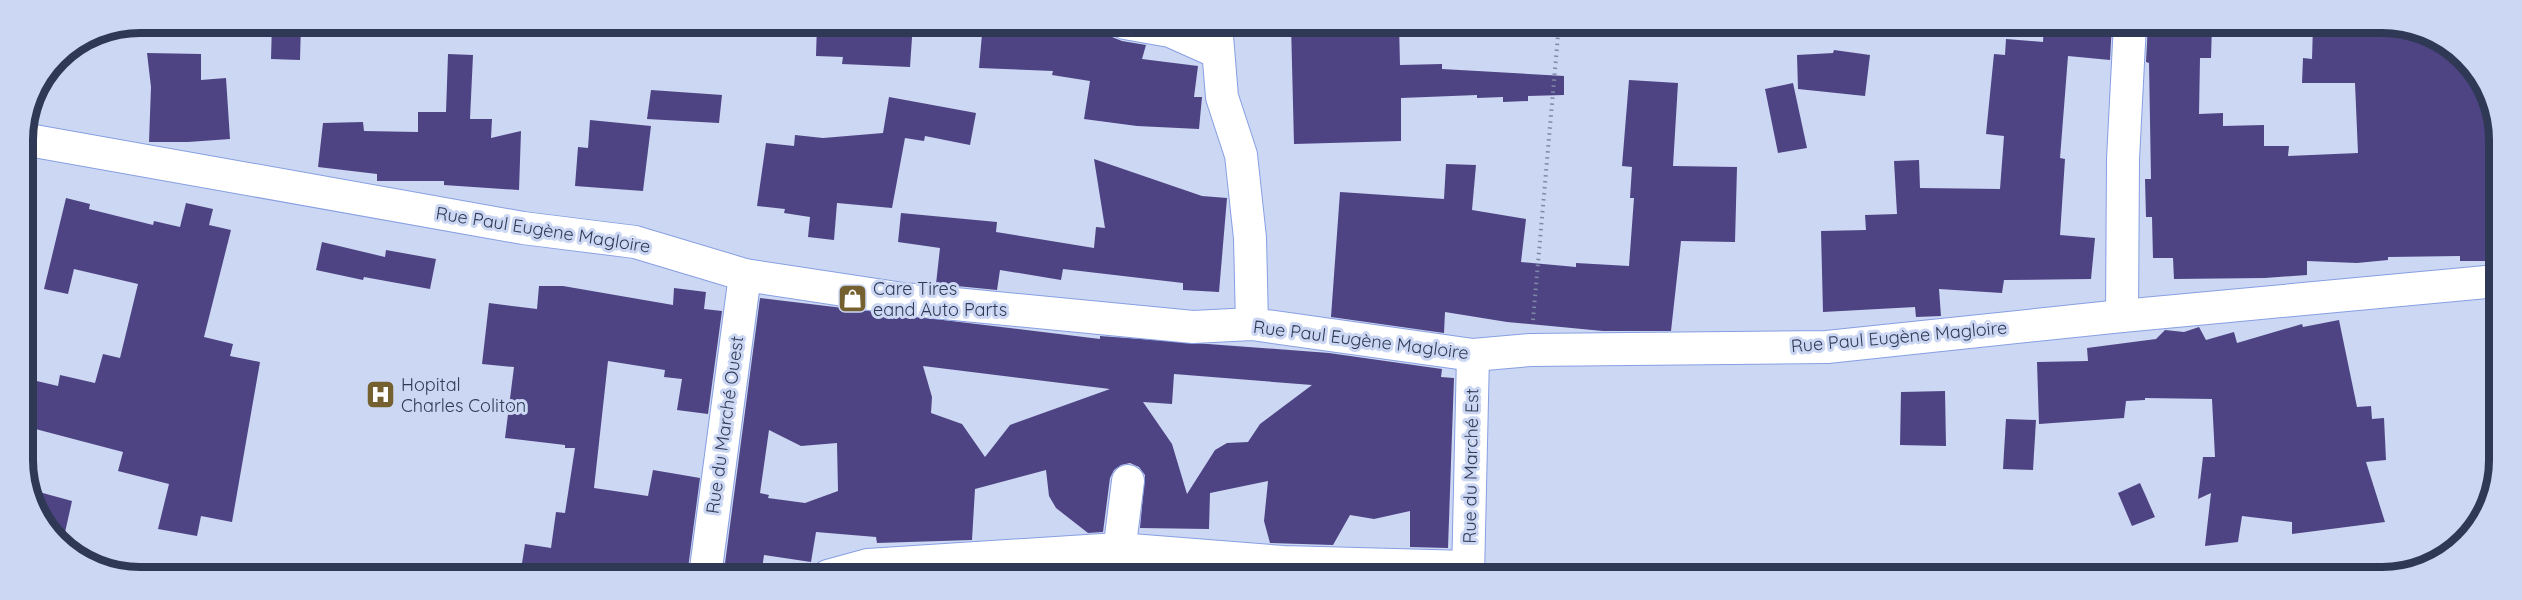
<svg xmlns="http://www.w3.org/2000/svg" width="2522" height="600" viewBox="0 0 2522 600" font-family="Quicksand,sans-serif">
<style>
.building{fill:#4e4484;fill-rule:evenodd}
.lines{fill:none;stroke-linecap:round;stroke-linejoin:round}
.street-casing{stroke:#879fe2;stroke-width:34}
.path{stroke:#7f8aa6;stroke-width:4;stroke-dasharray:1.5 4.5;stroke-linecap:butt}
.street{stroke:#fff;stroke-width:32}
.labels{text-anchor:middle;stroke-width:6;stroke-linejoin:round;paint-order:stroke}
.street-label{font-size:18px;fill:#2f3955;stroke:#ccd7f3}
.poi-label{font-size:18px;fill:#2f3955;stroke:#ccd7f3;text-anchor:start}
.rim{fill:none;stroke:#2f3955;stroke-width:8}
</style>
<rect width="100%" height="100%" fill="#ccd7f3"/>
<g class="building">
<polygon points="272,23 301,23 300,60 271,59"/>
<polygon points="817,23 913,23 910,67 842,64 843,57 816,56"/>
<polygon points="983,23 1047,23 1097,31 1122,41 1146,45 1142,59 1198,66 1194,97 1202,97 1199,129 1137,126 1084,119 1090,81 1052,75 1053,71 979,68"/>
<polygon points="1291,24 1399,24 1400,65 1442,64 1442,69 1564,76 1564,95 1528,96 1528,101 1503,102 1503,97 1477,98 1477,95 1401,98 1401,141 1294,144"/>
<polygon points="2044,24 2112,24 2110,60 2068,56 2060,158 2065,159 2060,235 2095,238 2091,279 2004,280 2002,293 1939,289 1941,316 1916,317 1915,307 1823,312 1821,231 1866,230 1865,215 1897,214 1894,161 1919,160 1920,188 2000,189 2004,136 1986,134 1994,54 2005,55 2006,39 2043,42"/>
<polygon points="2148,24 2212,25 2211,58 2200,58 2199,114 2223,113 2223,126 2264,125 2264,146 2289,146 2288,156 2358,153 2355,83 2302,83 2303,58 2312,59 2313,25 2405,25 2465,57 2496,115 2497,225 2488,224 2487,261 2460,261 2460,256 2388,257 2388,260 2357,263 2307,261 2307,275 2265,278 2174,279 2173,258 2153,258 2152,217 2146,217 2145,179 2151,179 2149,63 2146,62"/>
<polygon points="1834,50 1870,55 1865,96 1798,89 1797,55 1833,53"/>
<polygon points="147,53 201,54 201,80 226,78 230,139 188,142 149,142 151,87"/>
<polygon points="448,54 473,55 470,119 492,119 491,138 521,131 519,190 444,185 444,181 377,181 377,174 318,167 323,123 363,122 364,131 418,132 418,112 446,112"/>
<polygon points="1629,80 1678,83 1673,166 1737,167 1735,242 1681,241 1671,331 1603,331 1507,322 1445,312 1444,333 1331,317 1340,192 1444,199 1446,164 1476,165 1472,210 1526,219 1521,262 1576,267 1576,263 1629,266 1634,198 1630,198 1632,167 1622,166"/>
<polygon points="1793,83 1807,148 1778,153 1765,89"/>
<polygon points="651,90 722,95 719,123 647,119"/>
<polygon points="889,97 976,113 970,145 925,136 924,141 905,138 892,208 837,203 834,240 808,237 810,217 784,213 785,209 757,206 766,143 794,146 795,135 823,138 883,133"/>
<polygon points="590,120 651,126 643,191 575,186 578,147 588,148"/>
<polygon points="1094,159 1202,196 1227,198 1219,292 1183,290 1183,283 1063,269 1061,280 1000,270 997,290 936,284 940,248 898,242 901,213 997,222 996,232 1094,248 1096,227 1105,228"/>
<polygon points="66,198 90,204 89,209 153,225 154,221 180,227 186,203 213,209 209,225 231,230 204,337 233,344 230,356 260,362 232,522 201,516 197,536 158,529 169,484 118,471 123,452 24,426 24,378 58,386 60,375 95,383 103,354 120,358 138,284 74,269 68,294 44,289"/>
<polygon points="322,242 385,257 386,250 436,259 430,289 364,277 363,280 316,270"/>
<polygon points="539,286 563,286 673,305 674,288 706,292 704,309 722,311 708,414 677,410 682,379 664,377 665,370 608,361 594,488 648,496 653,470 700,478 687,576 520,576 525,544 551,548 556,512 565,513 575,448 565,448 565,445 505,438 514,367 482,364 489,303 537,309"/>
<path d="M760,298L1100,339V336L1329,353L1442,369L1441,377L1454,378L1448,548L1410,547V511L1374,519L1350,515L1333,545L1270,543L1264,521L1268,481L1210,493L1209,529L1140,528L1145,475L1139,467L1130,463L1121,465L1114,470L1110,478L1103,532L1088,533L1056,508L1049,496L1046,470L975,489L972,540L877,543L876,537L816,532L811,562L764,555L761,576L724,571ZM923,366L1110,389L1010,425L985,457L962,424L931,413L932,397ZM1174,374L1312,385L1260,424L1248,442L1227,443L1215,450L1187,494L1172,444L1143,402L1172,404ZM769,430L801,446L837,443L838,491L805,503L768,498L769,495L760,493Z"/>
<polygon points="2339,320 2357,407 2371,406 2372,419 2384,418 2386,460 2366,462 2385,522 2292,534 2292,522 2242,516 2238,542 2205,546 2211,493 2198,499 2203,457 2215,457 2212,399 2145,398 2145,400 2126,401 2124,418 2039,424 2037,362 2088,361 2087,348 2156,339 2165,330 2184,332 2199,327 2206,340 2234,332 2237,343 2302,324 2303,327"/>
<polygon points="1945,391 1946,446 1900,445 1901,392"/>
<polygon points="2006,419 2036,420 2033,470 2003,469"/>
<polygon points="2140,483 2155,517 2132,526 2118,493"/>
<polygon points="28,489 72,501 62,546 57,543"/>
</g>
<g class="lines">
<defs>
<g id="street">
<polyline points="1125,23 1170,31 1217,52"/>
<polyline points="1216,24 1222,97 1241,155 1250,238 1252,324"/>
<polyline points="23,139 523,228 635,242 745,275 903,299 1193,327 1252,324 1473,355 1530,350 1827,347 2122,316 2497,281"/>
<polyline points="2122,316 2123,159 2130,24"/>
<polyline points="705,576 745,275"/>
<polyline points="828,576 868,565 1118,549 1283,562 1468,567"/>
<polyline points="1116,576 1128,481"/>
<polyline points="1468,576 1473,355"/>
</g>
</defs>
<use href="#street" class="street-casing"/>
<polyline class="path" points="1533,320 1559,24"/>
<use href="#street" class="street"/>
</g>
<defs>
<symbol id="shop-square" viewBox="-11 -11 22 22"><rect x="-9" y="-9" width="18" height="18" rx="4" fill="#74612f" stroke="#ccd7f3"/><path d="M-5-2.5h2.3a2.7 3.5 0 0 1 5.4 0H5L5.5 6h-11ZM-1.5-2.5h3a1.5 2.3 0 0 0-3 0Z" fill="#fff"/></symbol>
<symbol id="hospital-square" viewBox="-11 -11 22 22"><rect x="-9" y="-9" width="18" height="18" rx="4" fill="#74612f" stroke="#ccd7f3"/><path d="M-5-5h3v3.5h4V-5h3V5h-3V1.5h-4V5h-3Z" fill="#fff"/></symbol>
</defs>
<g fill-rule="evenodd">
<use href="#shop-square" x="836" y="282" width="33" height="33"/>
<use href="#hospital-square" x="364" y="378" width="33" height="33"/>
</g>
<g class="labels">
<g class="street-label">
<text transform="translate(543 230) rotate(9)" y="6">Rue Paul Eugène Magloire</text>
<text transform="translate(1899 337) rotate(-5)" y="6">Rue Paul Eugène Magloire</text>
<text transform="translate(1361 340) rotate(7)" y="6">Rue Paul Eugène Magloire</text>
<text transform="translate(725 425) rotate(-82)" y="6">Rue du Marché Ouest</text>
<text transform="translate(1471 466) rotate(-89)" y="6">Rue du Marché Est</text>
</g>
<g class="poi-label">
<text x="873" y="295">Care Tires<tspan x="873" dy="21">eand Auto Parts</tspan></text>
<text x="401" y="391">Hopital<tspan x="401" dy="21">Charles Coliton</tspan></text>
</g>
</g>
<path d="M0 0H2522V600H0ZM140 33H2382A107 107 0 0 1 2489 140V460A107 107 0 0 1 2382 567H140A107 107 0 0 1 33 460V140A107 107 0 0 1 140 33Z" fill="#ccd7f3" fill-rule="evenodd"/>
<path class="rim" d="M140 33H2382A107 107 0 0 1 2489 140V460A107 107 0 0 1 2382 567H140A107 107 0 0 1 33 460V140A107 107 0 0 1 140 33Z"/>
</svg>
